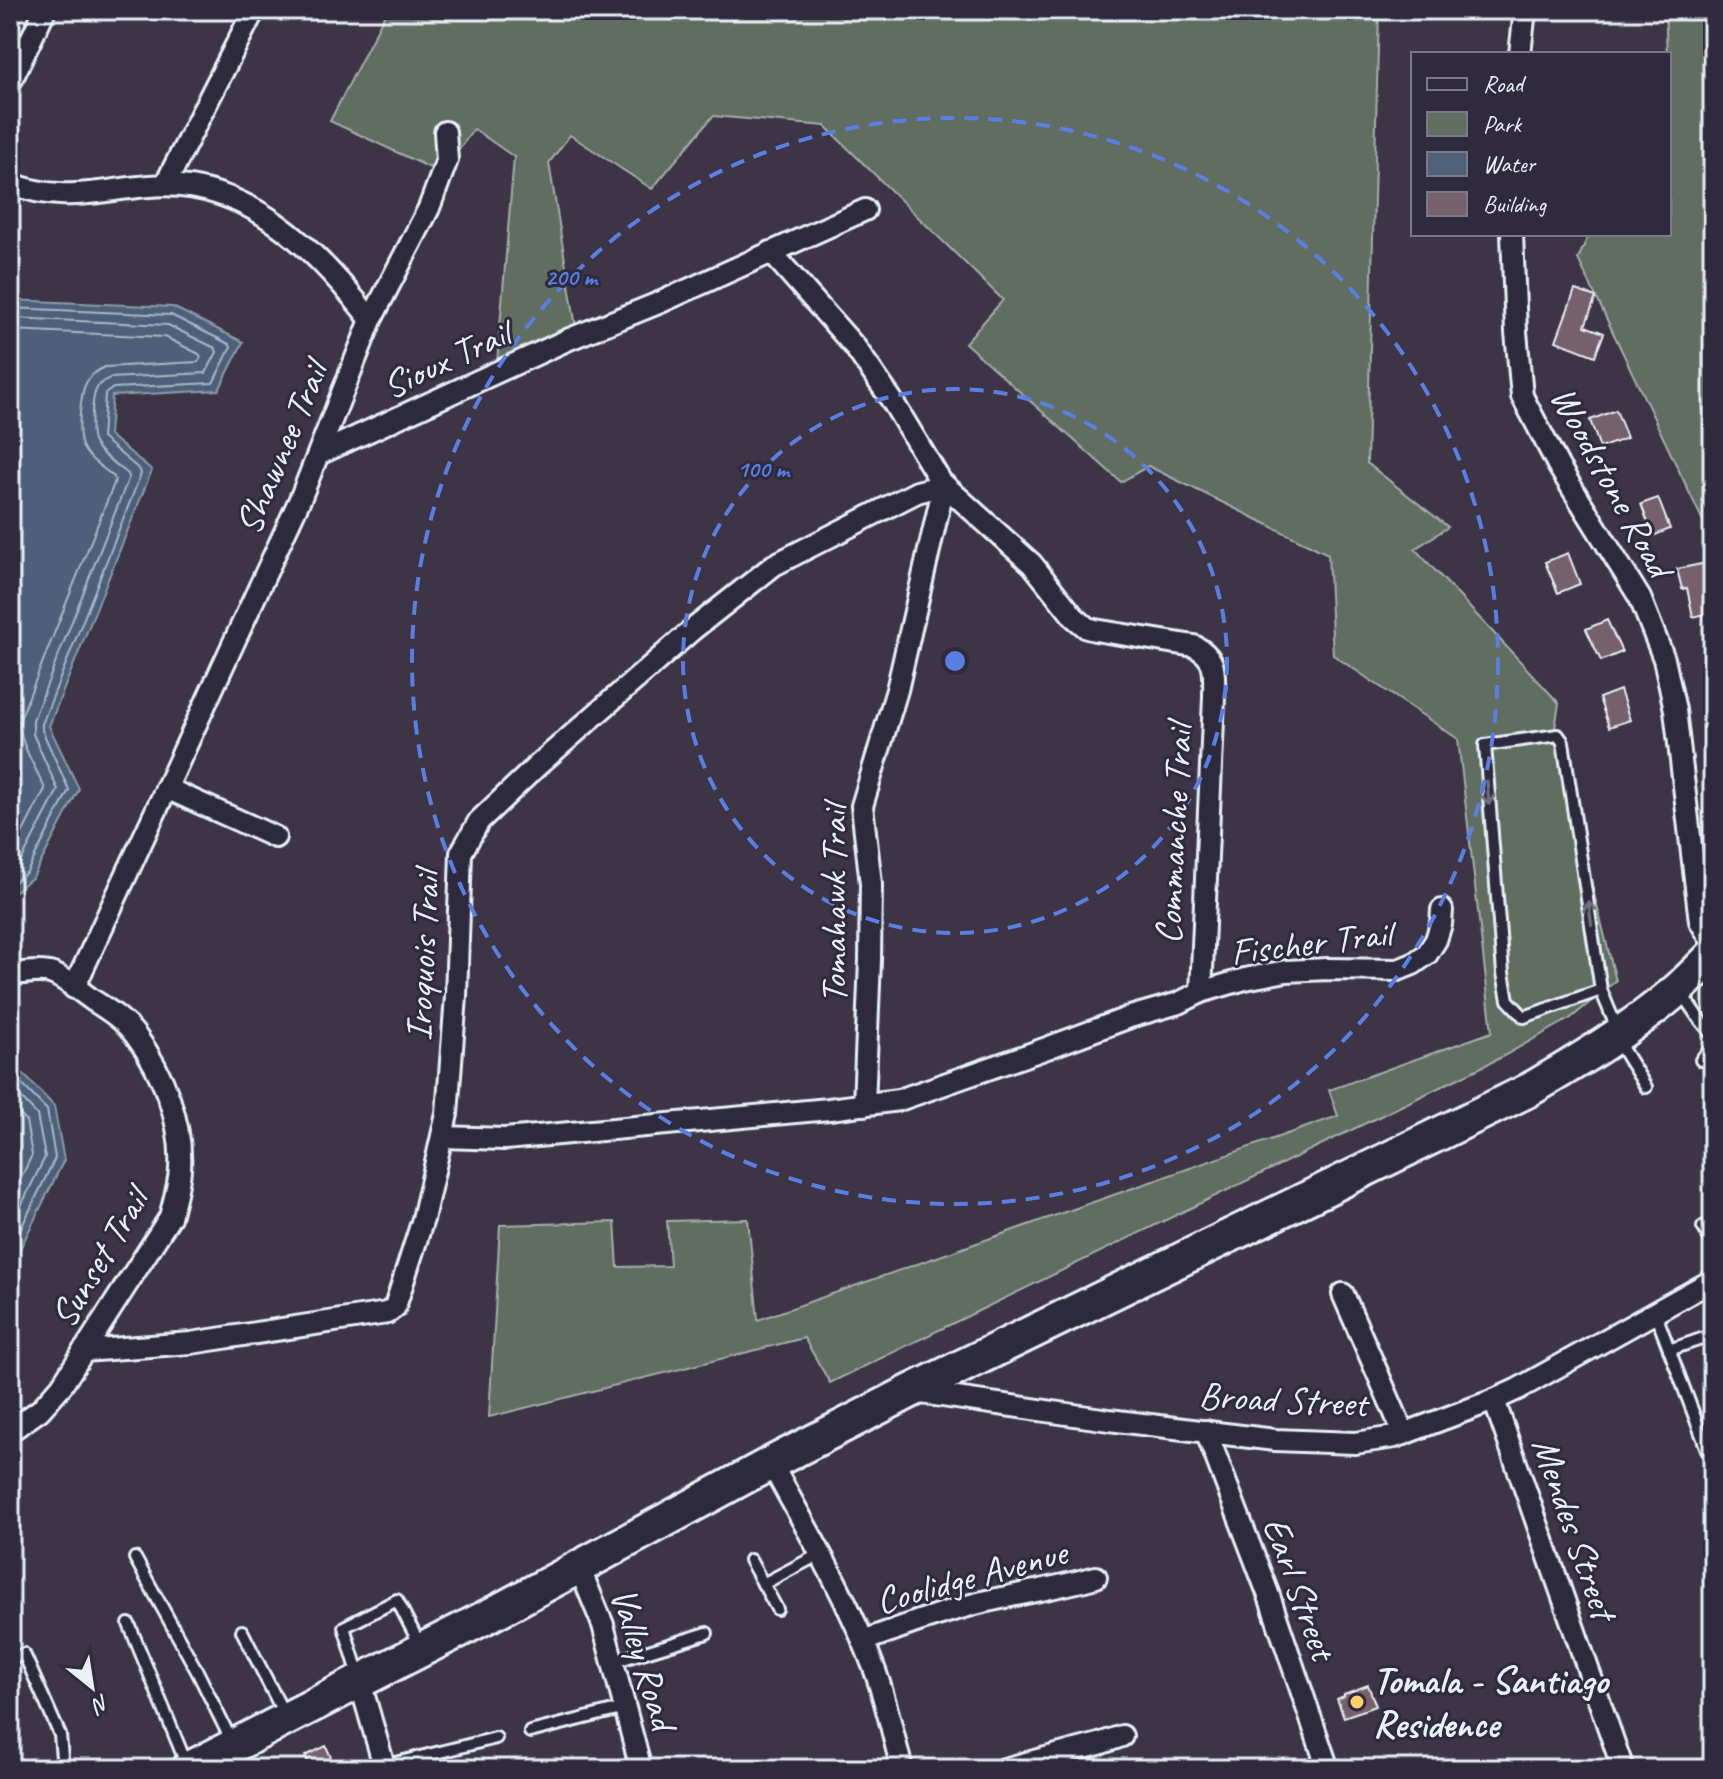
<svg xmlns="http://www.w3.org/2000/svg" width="1723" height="1779" viewBox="0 0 1723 1779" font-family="Caveat,sans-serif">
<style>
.green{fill:#616d61;stroke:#a4afac;stroke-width:2}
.water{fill:#4e6179;stroke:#8c9bac;stroke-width:2}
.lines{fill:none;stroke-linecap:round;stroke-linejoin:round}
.shore{stroke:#aab7c5;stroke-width:2}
.building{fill:#75616c;stroke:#e8f1f8;stroke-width:2}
.lane-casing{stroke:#e8f1f8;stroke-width:16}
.street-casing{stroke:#e8f1f8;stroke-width:26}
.primary-casing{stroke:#e8f1f8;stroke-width:38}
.lane{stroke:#2f2a3d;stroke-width:10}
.street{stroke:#2f2a3d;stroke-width:20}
.primary{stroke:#2f2a3d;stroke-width:32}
.oneway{stroke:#70707e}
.ring{fill:none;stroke:#5a7fe2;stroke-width:4;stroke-dasharray:14 10}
.poi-dot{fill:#ffd166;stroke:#2f2a3d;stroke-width:3}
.labels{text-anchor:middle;stroke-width:6;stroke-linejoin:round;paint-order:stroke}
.street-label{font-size:38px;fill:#e8f1f8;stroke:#2f2a3d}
.poi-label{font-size:38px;font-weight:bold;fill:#e8f1f8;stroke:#2f2a3d;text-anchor:start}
.centre{fill:#5a7fe2;stroke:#2f2a3d;stroke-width:4}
.ring-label{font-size:24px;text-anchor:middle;font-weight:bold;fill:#5a7fe2;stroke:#2f2a3d;stroke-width:6;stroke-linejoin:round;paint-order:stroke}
</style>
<rect width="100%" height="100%" fill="#3d3546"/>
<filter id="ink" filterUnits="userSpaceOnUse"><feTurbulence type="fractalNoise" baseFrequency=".0125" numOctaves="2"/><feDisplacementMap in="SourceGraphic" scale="16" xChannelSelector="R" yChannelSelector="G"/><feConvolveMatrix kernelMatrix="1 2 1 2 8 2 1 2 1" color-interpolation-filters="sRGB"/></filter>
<g filter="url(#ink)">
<g class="green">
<polygon points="387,10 1379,10 1367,463 1448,527 1415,549 1559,703 1554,735 1616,981 1571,1018 1500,1058 830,1383 804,1338 489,1417 500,1225 615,1222 618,1267 670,1266 667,1221 748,1219 758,1320 1338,1116 1329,1090 1492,1032 1458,739 1333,655 1328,554 1148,466 1121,482 965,343 1003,300 825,126 713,116 652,189 570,135 549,163 576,327 497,363 514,157 474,129 441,173 330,121"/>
<polygon points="1665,10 1713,10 1713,542 1578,259 1589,234 1669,234 1669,54 1667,54"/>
</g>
<g class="water">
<polygon points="10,300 173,307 243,342 219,390 112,396 109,435 152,470 49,726 79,789 33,877 10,895"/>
<polygon points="10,1060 54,1106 64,1160 10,1269"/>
</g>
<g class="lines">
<g class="shore">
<polyline points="10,308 171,315 229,344 231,347 213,383 113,388 105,394 102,438 140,470 141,474 42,724 42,730 69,790 27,872 10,885"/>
<path d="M10,318L168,325L215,348L217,352L206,373L110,378C104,381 99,383 96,390C92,399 89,435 94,443C100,455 118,465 128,474L129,477L33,720V734L58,790L19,865L10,872"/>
<path d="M10,330L165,337L199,354L201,357L198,362L105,367C97,371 90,375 86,383C80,395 77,434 82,446C88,459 103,468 114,477L115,481L20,719C18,743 36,767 45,789L10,857"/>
<polyline points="10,1072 47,1110 55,1158 10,1251"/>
<polyline points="10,1086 37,1115 45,1157 10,1228"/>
<polyline points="10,1104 26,1121 32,1155 10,1201"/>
</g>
</g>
<g class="building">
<polygon points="1575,290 1596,297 1585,326 1604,333 1595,356 1556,341"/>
<polygon points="1616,410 1627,438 1600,448 1590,420"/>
<polygon points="1658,498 1670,529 1653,536 1641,504"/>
<polygon points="1568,553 1580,584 1558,593 1545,562"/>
<polygon points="1711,562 1713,573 1713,612 1693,617 1687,588 1682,589 1677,569"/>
<polygon points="1607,620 1622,652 1601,661 1586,629"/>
<polygon points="1620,690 1630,720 1609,727 1599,698"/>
<polygon points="1368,1685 1376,1706 1344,1717 1337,1699 1344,1696 1344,1694"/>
<polygon points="326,1746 334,1764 324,1769 311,1769 305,1756"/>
</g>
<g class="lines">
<defs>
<g id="lane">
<polyline points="1601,990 1524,1017 1508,1000 1503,973 1485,745 1558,735 1563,742 1601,990 1618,1031"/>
<polyline points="1682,994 1697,1016 1713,1035"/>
<polyline points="1618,1042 1646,1087"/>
<polyline points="1701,1060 1713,1045"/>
<polyline points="1713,1222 1703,1227 1713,1244"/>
<polyline points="1655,1312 1713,1465"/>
<polyline points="1669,1350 1713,1335"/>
<polyline points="135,1558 198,1673 231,1740"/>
<polyline points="750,1560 777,1609"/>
<polyline points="763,1584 820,1554"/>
<polyline points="129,1624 186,1763"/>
<polyline points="242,1631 284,1714"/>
<polyline points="10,1659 24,1654 60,1735 63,1769"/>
<polyline points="613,1662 707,1633"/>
<polyline points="359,1676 344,1627 397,1600 421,1647"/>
<polyline points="530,1732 625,1708"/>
<polyline points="384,1766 496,1738"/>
</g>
<g id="street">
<polyline points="1520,54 1525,10"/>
<polyline points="10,83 45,10"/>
<path d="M10,183C61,204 98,190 149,186C246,177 317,250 371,320"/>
<polyline points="165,185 254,10"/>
<polyline points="1512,234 1516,332 1522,396 1559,467 1640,598 1664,659 1675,710 1700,921 1713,943"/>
<path d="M771,252L855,347L891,399L941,482L1032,564L1074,617L1087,628L1095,630L1194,646C1218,658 1214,674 1214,697L1201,992"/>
<polyline points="319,454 567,340 661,302 865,210"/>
<polyline points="166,788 275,837"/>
<path d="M10,975C21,973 43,970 53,974C64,978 84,994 94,1001C110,1011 125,1021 136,1036C163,1072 183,1124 180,1169C179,1185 174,1201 170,1217L62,1385L40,1410L10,1431"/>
<polyline points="74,988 301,497 371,320 429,208 447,160 445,132"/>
<polyline points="864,1105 870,960 871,884 862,806 897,690 944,485"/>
<polyline points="442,1137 505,1139 829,1109 899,1100 1047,1048 1130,1017 1179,1003 1201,992 1245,979 1286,971 1328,969 1398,970 1413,964 1427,954 1436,940 1441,924 1442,910"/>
<polyline points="1343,1294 1404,1434"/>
<polyline points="83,1351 191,1343 387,1313 395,1307 423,1219 447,1114 456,996 461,853 479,821 538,765 692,630 774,565 917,492 944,485"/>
<polyline points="914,1392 1109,1420 1275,1440 1355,1443 1395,1437 1494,1400 1518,1389 1713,1280"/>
<polyline points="1494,1400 1623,1769"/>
<polyline points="1206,1431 1269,1596 1328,1769"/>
<path d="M771,1463C807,1530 847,1596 874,1668C886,1700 893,1735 902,1769"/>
<polyline points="579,1567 603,1625 641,1769"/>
<path d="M863,1641C904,1626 945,1611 987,1601C1024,1593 1060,1587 1096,1577"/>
<polyline points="360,1682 385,1769"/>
<polyline points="1004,1769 1099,1744 1122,1736"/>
</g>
<path id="primary" d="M188,1769L492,1614L771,1463L911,1391L1527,1091C1579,1061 1631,1029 1677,990C1689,979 1701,967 1713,955"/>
</defs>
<use href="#lane" class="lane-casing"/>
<use href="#street" class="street-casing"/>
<use href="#primary" class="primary-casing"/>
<use href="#lane" class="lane"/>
<use href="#street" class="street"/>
<use href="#primary" class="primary"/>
</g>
<defs><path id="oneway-shaft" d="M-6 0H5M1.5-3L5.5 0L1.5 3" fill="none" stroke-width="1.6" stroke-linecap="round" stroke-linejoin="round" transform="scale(2)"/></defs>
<g class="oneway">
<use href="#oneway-shaft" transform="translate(1488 793) rotate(85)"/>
<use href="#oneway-shaft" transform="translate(1590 913) rotate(-98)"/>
</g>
</g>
<g class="ring">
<circle cx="955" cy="661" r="272"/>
<circle cx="955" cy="661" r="543"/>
</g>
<circle class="poi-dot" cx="1357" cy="1702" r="8"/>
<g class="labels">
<g class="street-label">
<text transform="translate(446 359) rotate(-25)" y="13">Sioux Trail</text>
<text transform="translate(281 448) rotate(-67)" y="13">Shawnee Trail</text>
<text transform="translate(1612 481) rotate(61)" y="13">Woodstone Road</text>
<text transform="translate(1173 834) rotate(-87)" y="13">Commanche Trail</text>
<text transform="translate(833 904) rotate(-90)" y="13">Tomahawk Trail</text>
<text transform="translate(1311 942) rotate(-7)" y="13">Fischer Trail</text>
<text transform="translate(422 956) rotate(-87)" y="13">Iroquois Trail</text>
<text transform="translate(99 1258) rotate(-59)" y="13">Sunset Trail</text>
<text transform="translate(1283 1399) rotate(3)" y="13">Broad Street</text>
<text transform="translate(1575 1528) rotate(71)" y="13">Mendes Street</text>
<text transform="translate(971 1576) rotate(-15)" y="13">Coolidge Avenue</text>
<text transform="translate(1300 1588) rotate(70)" y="13">Earl Street</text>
<text transform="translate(644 1658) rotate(73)" y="13">Valley Road</text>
</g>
<g class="poi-label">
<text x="1373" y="1693">Tomala - Santiago<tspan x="1373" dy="44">Residence</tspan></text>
</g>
</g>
<circle cx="955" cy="661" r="12" class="centre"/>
<g class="ring-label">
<text x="571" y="285">200 m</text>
<text x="763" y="477">100 m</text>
</g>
<rect width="1723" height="1779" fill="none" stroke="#2f2a3d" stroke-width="40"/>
<rect x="20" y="20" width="1683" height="1739" fill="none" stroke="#e8f1f8" stroke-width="3" filter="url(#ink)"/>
<rect x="1411" y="52" width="260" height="184" fill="#2f2a3d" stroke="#797a88" stroke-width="2"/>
<rect x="1427" y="78" width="40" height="12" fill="#2f2a3d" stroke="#797a88" stroke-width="2"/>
<text x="1483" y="92" font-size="24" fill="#e8f1f8">Road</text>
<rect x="1427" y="112" width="40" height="24" fill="#616d61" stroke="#797a88" stroke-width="2"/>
<text x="1483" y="132" font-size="24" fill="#e8f1f8">Park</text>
<rect x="1427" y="152" width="40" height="24" fill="#4e6179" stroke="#797a88" stroke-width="2"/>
<text x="1483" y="172" font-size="24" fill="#e8f1f8">Water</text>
<rect x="1427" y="192" width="40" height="24" fill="#75616c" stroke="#797a88" stroke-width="2"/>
<text x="1483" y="212" font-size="24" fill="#e8f1f8">Building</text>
<g transform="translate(92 1687) rotate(150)" stroke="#2f2a3d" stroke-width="6" paint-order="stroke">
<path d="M0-6L14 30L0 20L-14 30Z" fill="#e8f1f8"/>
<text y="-12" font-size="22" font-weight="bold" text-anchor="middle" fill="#e8f1f8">N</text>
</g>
</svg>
